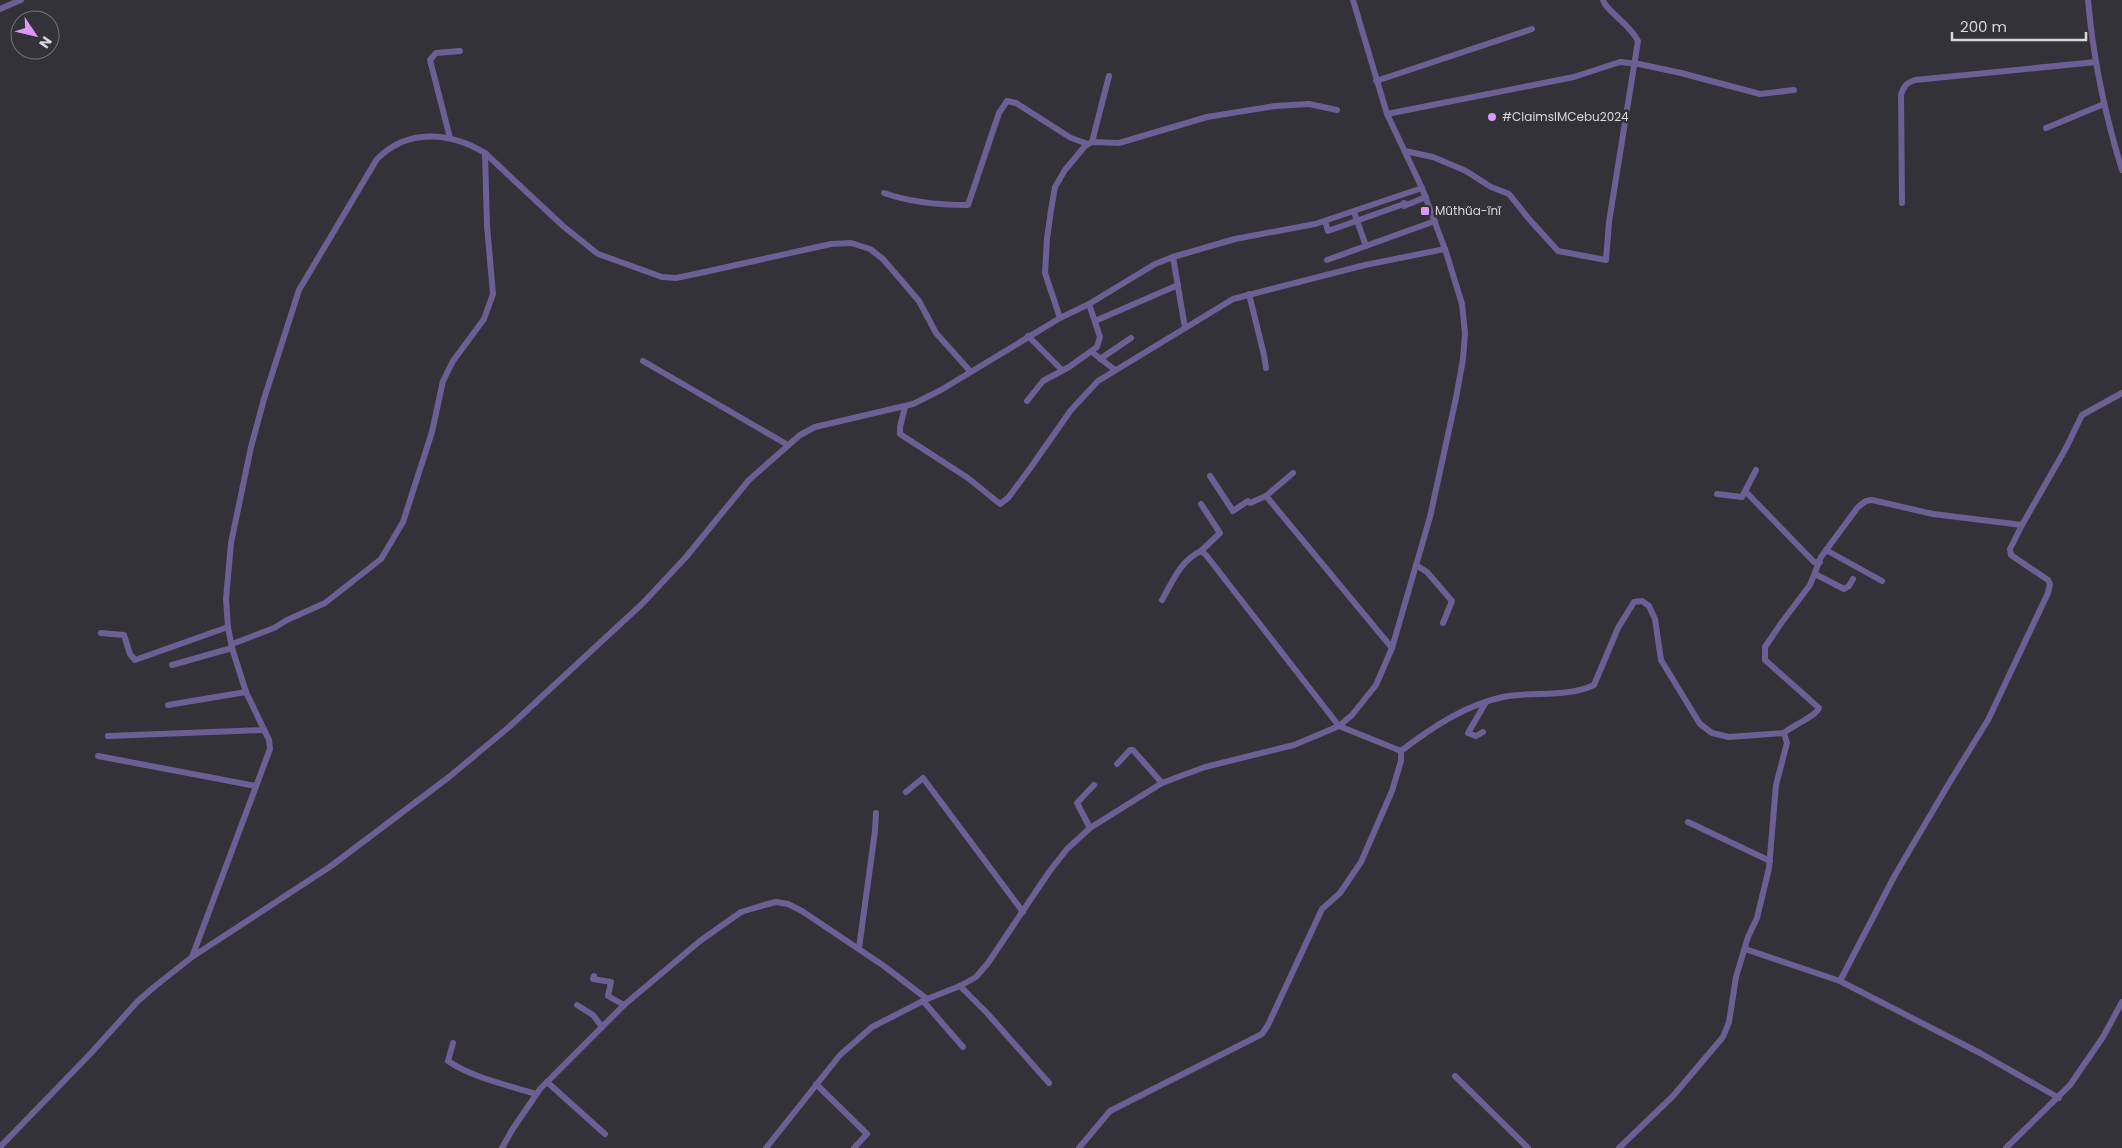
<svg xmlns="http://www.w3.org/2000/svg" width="2122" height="1148" viewBox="0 0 2122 1148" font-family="Poppins,sans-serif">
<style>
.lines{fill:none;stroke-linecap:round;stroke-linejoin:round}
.minor{stroke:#6b5f94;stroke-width:6}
.poi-dot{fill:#db99f6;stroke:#323238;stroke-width:2}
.labels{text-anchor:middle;stroke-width:5;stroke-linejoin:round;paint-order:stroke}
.poi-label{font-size:12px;fill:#d8d7db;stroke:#323238;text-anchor:start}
</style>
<rect width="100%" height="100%" fill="#323238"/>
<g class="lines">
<g class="minor">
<path d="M2088,0C2093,57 2105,115 2122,170"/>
<polyline points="0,9 21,0"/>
<polyline points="1376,81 1532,29"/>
<polyline points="1387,114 1574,77 1620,62 1639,64 1681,73 1760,94 1794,90"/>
<polyline points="2046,128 2104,104"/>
<polyline points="450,138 430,60 436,53 460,51"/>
<polyline points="1092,142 1109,76"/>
<path d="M1405,151L1433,157L1466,171L1491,187L1509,194L1529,219L1558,251L1606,260L1609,222L1638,41C1630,24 1606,11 1603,0"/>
<path d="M884,193C909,202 940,205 968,205L999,113L1007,101L1016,103L1071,138L1088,144"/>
<polyline points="1404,203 1404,206 1426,197"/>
<path d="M1902,203L1901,95C1904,86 1906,83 1915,80L2096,62"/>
<polyline points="1354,212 1366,246"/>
<polyline points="1325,221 1328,231 1404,204"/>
<polyline points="1173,257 1185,328"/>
<polyline points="1327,260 1435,221"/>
<polyline points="1249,294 1264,355 1266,368"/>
<polyline points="1060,318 1045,273 1047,239 1051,210 1055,187 1065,170 1085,146 1092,142 1119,143 1207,117 1275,106 1309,104 1337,110"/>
<polyline points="1095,321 1178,285"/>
<polyline points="1028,336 1062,370"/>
<polyline points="1092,352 1115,370"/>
<polyline points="1100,359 1131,338"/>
<polyline points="643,361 788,445"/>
<polyline points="1027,401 1043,381 1069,367 1097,347 1100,337 1089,304"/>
<polyline points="905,407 900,427 900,434 968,478 1000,504 1008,498 1031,467 1071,410 1098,381 1233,299 1365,265 1445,249"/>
<polyline points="1210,476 1233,511 1248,501 1250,503 1266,496 1293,473"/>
<polyline points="1746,492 1814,562 1820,562"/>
<polyline points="1717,494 1742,497 1756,470"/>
<polyline points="1266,496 1392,648"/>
<polyline points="1826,550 1882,581"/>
<polyline points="1201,551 1220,533 1201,504"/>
<polyline points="1416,565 1427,572 1452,601 1443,623"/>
<polyline points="1815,574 1844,589 1849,586 1853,579"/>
<path d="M1162,600C1173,581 1180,561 1201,551L1206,555L1339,726L1401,751C1431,728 1465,705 1503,697C1532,691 1567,698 1594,685L1618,628L1634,602L1642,601L1649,606L1655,619L1661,660L1700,724L1712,733L1729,737L1784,733L1787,743L1776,785L1769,868L1757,918L1748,937L1736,977L1729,1022L1723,1037L1673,1096L1619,1148"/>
<polyline points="101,633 124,635 130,654 135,660 228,627"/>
<polyline points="232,644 274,628 287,620 325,603 381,559 403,522 432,432 443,381 453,361 484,319 493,294 487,226 485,153"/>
<polyline points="172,665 232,648"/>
<polyline points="168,705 246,692"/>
<polyline points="1483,732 1476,736 1468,733 1486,702"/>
<path d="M1784,733C1792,726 1816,716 1819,708L1765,660V647L1782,622L1810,585L1821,557L1858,507L1866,501L1872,500L1933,514L2022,525L2066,448L2082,415L2122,393"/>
<polyline points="108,736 264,730"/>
<polyline points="98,756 256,786"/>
<polyline points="1117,764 1130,750 1133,750 1162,783"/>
<polyline points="906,792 923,778 1023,912"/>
<polyline points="1688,822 1770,861"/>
<polyline points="1090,828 1077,803 1094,785"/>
<polyline points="859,948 875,831 876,813"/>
<polyline points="1745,949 1840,981 1980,1053 2059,1098"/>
<path d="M192,957L270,749L269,740L246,692L232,648L228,627L226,599L231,543L251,447L264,399L299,290L377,159C408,128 450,132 485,153L563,226L598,254L662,277L676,278L700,273L831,244L851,243L870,249L883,259L919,301L936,333L970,371"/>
<polyline points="594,976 593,979 611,982 608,996 624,1005"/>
<polyline points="1840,981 1895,875 1951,780 1988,720 2048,593 2050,584 2048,580 2011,555 2010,549 2022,525"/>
<polyline points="960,986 987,1013 1049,1083"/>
<polyline points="923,1001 963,1047"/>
<polyline points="577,1005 593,1015 602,1027"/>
<path d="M453,1043L448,1061C473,1078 508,1085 536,1094"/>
<polyline points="1455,1076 1528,1148"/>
<polyline points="547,1082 605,1134"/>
<polyline points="816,1084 867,1134 854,1148"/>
<polyline points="0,1147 92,1052 137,1002 154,987 192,957 331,866 449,777 509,727 643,603 686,557 749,480 800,435 815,427 913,404 941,390 1060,318 1089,304 1155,264 1173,257 1235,239 1315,224 1422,188"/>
<polyline points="502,1148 512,1130 540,1089 624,1005 700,941 741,912 764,905 776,902 788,904 802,911 884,966 927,999"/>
<polyline points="766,1148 840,1055 872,1027 927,999 960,986 976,977 988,963 1049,872 1067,849 1090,828 1162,783 1205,767 1294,745 1339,726 1352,715 1376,685 1392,648 1430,517 1456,398 1463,359 1465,333 1462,304 1446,252 1422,188 1387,114 1353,0"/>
<polyline points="1079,1148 1110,1111 1262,1034 1268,1025 1322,909 1340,893 1361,862 1392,791 1401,761 1401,751"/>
<polyline points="2006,1148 2070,1085 2103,1037 2122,1002"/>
</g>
</g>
<g class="poi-dot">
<circle cx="1492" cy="117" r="5"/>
<rect x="1420" y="206" width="10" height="10" rx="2.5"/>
</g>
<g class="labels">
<g class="poi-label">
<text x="1502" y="121">#ClaimsIMCebu2024</text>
<text x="1435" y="215">Mũthũa-ĩnĩ</text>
</g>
</g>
<g transform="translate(35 35) rotate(125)"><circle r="24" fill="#323238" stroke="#747479"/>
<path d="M0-4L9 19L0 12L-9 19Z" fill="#db99f6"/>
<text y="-8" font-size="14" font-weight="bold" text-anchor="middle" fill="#d8d7db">N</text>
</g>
<path d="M1952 32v8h134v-8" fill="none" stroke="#d8d7db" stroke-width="2.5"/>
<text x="1960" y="32" font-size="15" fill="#d8d7db" stroke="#323238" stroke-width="4" paint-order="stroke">200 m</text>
</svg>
